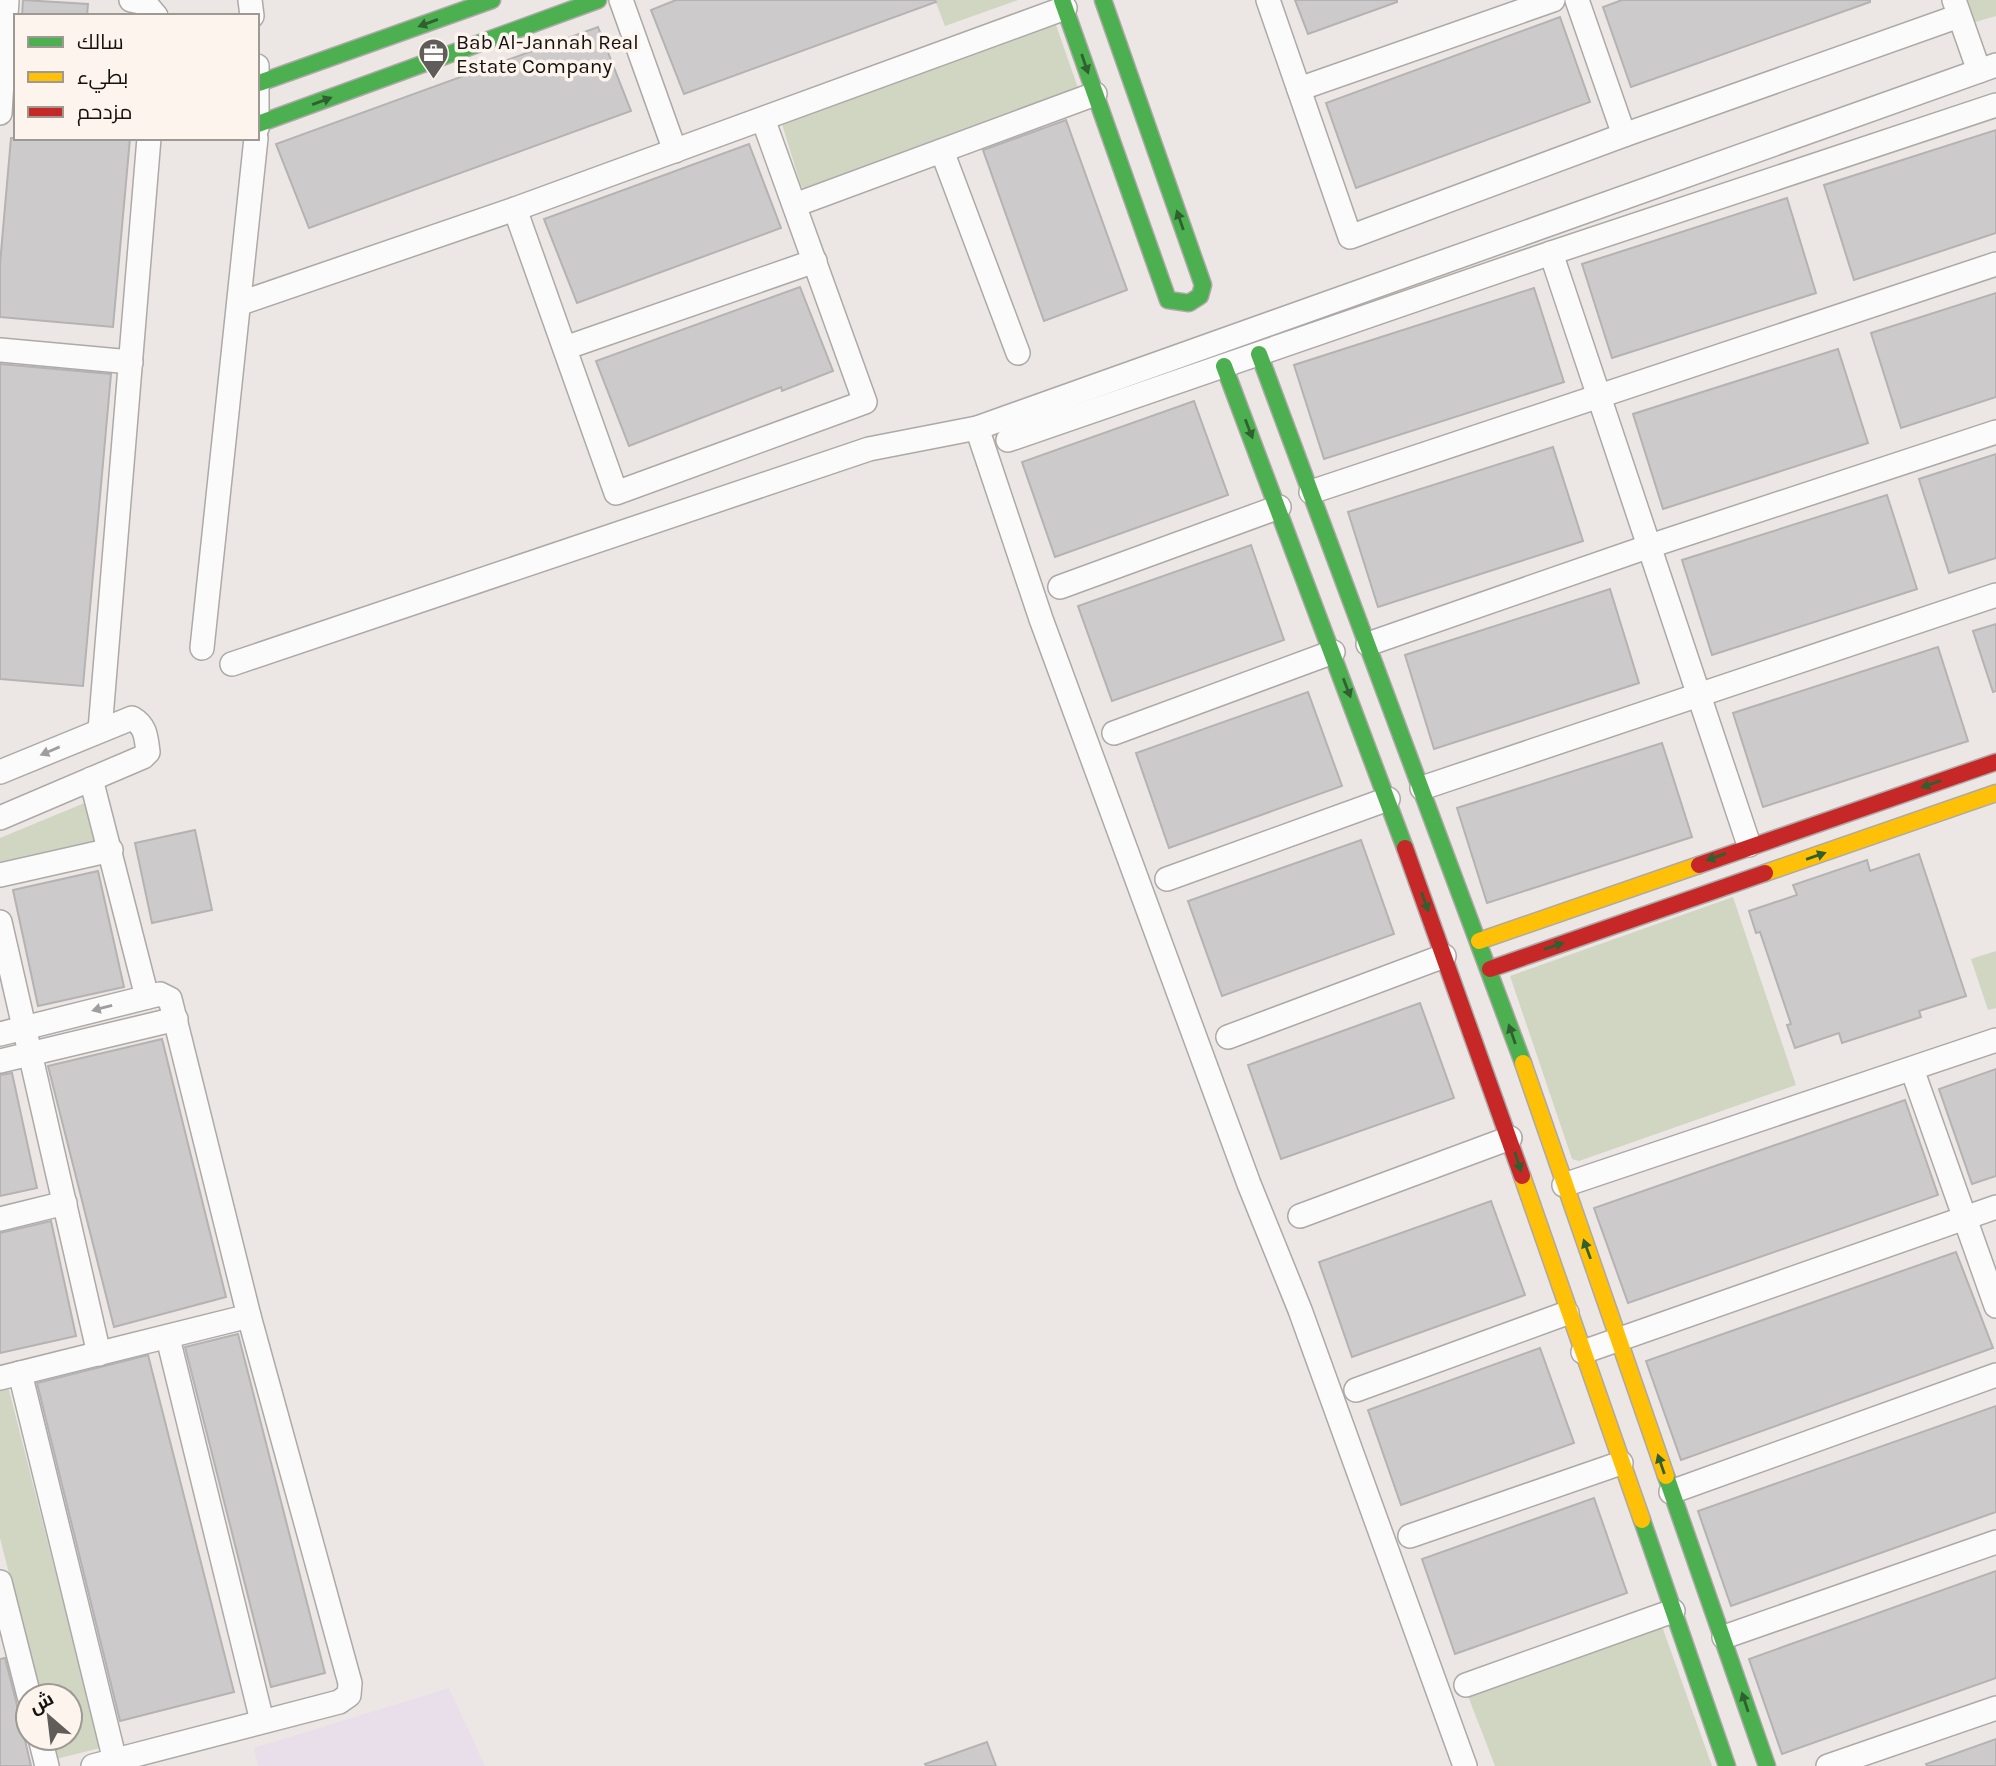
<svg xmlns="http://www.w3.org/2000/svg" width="1996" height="1766" viewBox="0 0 1996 1766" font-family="Karla,Cairo,sans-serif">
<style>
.commercial{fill:#e8dfea}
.green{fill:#d0d6c2}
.building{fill:#cccaca;stroke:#b4b2b2;stroke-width:2}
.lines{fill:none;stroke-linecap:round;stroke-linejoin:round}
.street-casing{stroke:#ada9a7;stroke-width:26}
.fast-casing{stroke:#ada9a7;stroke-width:19}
.slow-casing{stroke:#ada9a7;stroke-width:19}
.jam-casing{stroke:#ada9a7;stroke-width:19}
.street{stroke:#fcfbfb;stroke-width:23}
.fast{stroke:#4caf50;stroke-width:16}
.slow{stroke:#ffc107;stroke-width:16}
.jam{stroke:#c62828;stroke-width:16}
.oneway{fill:#306030}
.oneway2{fill:#9f9d9d}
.labels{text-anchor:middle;stroke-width:7;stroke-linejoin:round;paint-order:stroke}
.poi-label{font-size:21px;fill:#14110f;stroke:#fcf4ed;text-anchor:start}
</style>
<rect width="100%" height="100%" fill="#ece7e4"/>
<polygon class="commercial" points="449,1688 485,1766 258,1766 254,1748"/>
<g class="green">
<polygon points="935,0 1018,0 945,26"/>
<polygon points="1966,0 1996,0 1996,16 1975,22"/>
<polygon points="1049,25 1056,25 1078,88 806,190 801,186 782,124"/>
<polygon points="87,802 97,841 0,863 0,838"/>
<polygon points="1733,897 1796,1085 1579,1161 1572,1159 1510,976"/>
<polygon points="1996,951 1996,1008 1988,1010 1971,959"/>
<polygon points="8,1386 100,1748 56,1759 51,1738 70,1738 70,1696 40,1696 0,1538 0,1388"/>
<polygon points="1653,1629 1663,1629 1712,1766 1495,1766 1468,1696"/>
</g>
<g class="building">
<polygon points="23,0 88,4 87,16 22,16"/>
<polygon points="676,0 935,0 936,2 684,94 651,10"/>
<polygon points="1295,0 1397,0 1397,2 1308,34"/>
<polygon points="1622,0 1870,0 1870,2 1631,87 1603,7"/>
<polygon points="1560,17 1590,102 1356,188 1326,103"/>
<polygon points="598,27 631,111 309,228 276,144"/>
<polygon points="1066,120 1127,290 1044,321 983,150"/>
<polygon points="1996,130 1996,233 1854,280 1824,185"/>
<polygon points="11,138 130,138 113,327 0,317 0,264"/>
<polygon points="749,144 781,228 577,303 544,219"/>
<polygon points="1787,198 1816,293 1612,358 1582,264"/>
<polygon points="800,287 833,371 782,391 781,387 629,446 596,361"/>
<polygon points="1534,288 1564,382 1324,459 1294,365"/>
<polygon points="1996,293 1996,397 1901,428 1871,333"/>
<polygon points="1838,349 1868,443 1663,509 1633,414"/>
<polygon points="0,364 111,374 83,686 0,679"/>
<polygon points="1194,401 1228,495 1055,557 1022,462"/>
<polygon points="1553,447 1583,541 1378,607 1348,512"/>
<polygon points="1996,454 1996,558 1949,573 1919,479"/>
<polygon points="1887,495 1917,589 1712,655 1682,560"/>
<polygon points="1251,545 1284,640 1112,701 1078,606"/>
<polygon points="1610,589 1639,683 1434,749 1405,655"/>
<polygon points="1996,624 1996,691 1993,692 1973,631"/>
<polygon points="1938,647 1968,741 1763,807 1733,713"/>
<polygon points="1308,692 1342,786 1169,848 1136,753"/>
<polygon points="1662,743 1692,837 1487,903 1457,808"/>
<polygon points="195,830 212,910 152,923 135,843"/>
<polygon points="1361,840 1394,934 1222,996 1188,901"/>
<polygon points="1919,854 1966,996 1919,1011 1921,1017 1842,1043 1839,1033 1795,1048 1787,1025 1791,1024 1760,932 1756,933 1749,911 1797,895 1793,885 1867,860 1870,871"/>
<polygon points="98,871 124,987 38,1006 13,890"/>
<polygon points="1420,1003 1454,1098 1281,1159 1248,1065"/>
<polygon points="162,1039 226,1297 114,1327 48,1066"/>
<polygon points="1996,1069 1996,1176 1972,1184 1939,1089"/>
<polygon points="12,1073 37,1188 0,1196 0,1075"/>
<polygon points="1905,1100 1938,1195 1628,1303 1594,1208"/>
<polygon points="1491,1201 1525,1295 1352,1357 1319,1262"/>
<polygon points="51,1221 76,1336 0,1353 0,1233"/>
<polygon points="1956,1252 1993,1348 1681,1460 1646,1361"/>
<polygon points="238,1334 325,1673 271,1687 185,1347"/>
<polygon points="1540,1348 1574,1443 1401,1505 1368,1410"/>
<polygon points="148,1355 234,1692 120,1721 37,1383"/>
<polygon points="1996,1406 1996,1512 1731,1606 1698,1511"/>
<polygon points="1594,1498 1627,1593 1455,1654 1422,1559"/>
<polygon points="1996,1571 1996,1678 1782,1754 1749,1659"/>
<polygon points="5,1658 16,1701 31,1766 0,1766 0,1659"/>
<polygon points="1996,1739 1996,1766 1927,1766 1926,1764"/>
<polygon points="987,1742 996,1766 926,1766 925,1764"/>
</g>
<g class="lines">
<defs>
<g id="street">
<polyline points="131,0 145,3 156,16"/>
<polyline points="250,0 252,16"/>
<polyline points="621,0 675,151"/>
<polyline points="1268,0 1350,237 1624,135 1959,16"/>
<polyline points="1577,0 1624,135"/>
<polyline points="1954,0 1979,71"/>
<polyline points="257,66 257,128"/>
<polyline points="1299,89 1553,0"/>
<polyline points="0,113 7,0"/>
<polyline points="942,151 1018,353"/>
<polyline points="795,205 1095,94"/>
<polyline points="515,209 616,493 865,402 763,119"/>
<polyline points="1551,253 1749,845"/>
<polyline points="241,303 515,209 1065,8"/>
<polyline points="565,348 815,261"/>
<polyline points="0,350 131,362"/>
<polyline points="977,428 1041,619 1249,1184 1300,1310 1465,1766"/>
<polyline points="1008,440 1551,253 1996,105"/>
<polyline points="1311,492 1996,264"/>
<polyline points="1060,587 1279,507"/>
<polyline points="1368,644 1650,546 1996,432"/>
<polyline points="202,648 256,138"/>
<polyline points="232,664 869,449 977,428 1996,65"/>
<polyline points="100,730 149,138"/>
<polyline points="1114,733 1333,652"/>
<path d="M0,772L132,718C146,726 146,737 148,752L143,757L0,818"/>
<polyline points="91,779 147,997"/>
<polyline points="1422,788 1996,595"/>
<polyline points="0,875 111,850"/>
<polyline points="1167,879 1388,799"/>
<polyline points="0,922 99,1354"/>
<polyline points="0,1034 160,994 170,999 249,1316 350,1683 349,1695 339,1702 93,1766"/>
<polyline points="1228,1037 1444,956"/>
<polyline points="0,1061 176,1019"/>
<polyline points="1912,1069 1996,1306"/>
<polyline points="1564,1185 1996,1040"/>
<polyline points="1300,1216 1510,1138"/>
<polyline points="0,1219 65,1203"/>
<polyline points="168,1338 262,1721"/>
<polyline points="1583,1352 1996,1207"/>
<polyline points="20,1373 115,1761"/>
<polyline points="0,1378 249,1316"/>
<polyline points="1356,1390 1567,1313"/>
<polyline points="1671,1492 1996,1375"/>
<polyline points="1410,1536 1621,1463"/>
<polyline points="0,1582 29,1696"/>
<polyline points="1724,1637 1996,1542"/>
<polyline points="1466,1685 1673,1611"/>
<polyline points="40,1738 47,1766"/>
<polyline points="1828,1766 1996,1708"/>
</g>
<g id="fast">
<polyline points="1062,0 1168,300 1189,303 1200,296 1203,285 1103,0"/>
<polyline points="259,83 492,0"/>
<polyline points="258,124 598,0"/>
<polyline points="1259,354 1523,1063"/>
<polyline points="1224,366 1405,848"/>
<polyline points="1666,1476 1767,1766"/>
<polyline points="1642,1520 1727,1766"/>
</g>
<g id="slow">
<polyline points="1765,873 1996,793"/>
<polyline points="1479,941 1699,865"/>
<polyline points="1523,1063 1666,1476"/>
<polyline points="1522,1176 1642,1520"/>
</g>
<g id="jam">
<polyline points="1405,848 1522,1176"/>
<polyline points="1699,865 1996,762"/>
<polyline points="1490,969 1765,873"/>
</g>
</defs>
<use href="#street" class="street-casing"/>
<use href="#fast" class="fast-casing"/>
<use href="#slow" class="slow-casing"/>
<use href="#jam" class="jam-casing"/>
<use href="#street" class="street"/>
<use href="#fast" class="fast"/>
<use href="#slow" class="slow"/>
<use href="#jam" class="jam"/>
</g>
<defs><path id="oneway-solid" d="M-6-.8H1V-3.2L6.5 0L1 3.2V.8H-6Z" transform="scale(1.75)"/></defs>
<g class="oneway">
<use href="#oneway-solid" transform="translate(428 23) rotate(160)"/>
<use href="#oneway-solid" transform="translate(1085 64) rotate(71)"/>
<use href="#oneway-solid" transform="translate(322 101) rotate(-20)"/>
<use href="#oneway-solid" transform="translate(1180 220) rotate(-109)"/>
<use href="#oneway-solid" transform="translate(1249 429) rotate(69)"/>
<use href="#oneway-solid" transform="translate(1347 688) rotate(69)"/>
<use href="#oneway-solid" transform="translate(1931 784) rotate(161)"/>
<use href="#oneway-solid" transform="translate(1816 856) rotate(-19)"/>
<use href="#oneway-solid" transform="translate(1716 857) rotate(160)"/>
<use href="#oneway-solid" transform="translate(1425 902) rotate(70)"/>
<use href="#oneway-solid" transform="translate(1554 946) rotate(-19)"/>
<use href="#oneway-solid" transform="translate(1512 1034) rotate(-109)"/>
<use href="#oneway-solid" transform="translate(1518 1162) rotate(72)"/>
<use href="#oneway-solid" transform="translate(1587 1249) rotate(-110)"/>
<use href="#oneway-solid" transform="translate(1661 1464) rotate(-109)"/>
<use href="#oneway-solid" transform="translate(1745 1702) rotate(-108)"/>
</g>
<g class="oneway2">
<use href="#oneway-solid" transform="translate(50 751) rotate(157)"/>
<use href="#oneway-solid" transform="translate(102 1008) rotate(165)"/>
</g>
<defs>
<symbol id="office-pin" viewBox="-11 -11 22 30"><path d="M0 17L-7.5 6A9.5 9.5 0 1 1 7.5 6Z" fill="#605c5a" stroke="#fcf4ed"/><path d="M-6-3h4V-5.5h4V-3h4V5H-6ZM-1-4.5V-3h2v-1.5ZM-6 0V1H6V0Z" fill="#fff"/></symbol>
</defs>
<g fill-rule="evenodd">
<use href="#office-pin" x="416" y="36" width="35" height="47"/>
</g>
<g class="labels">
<g class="poi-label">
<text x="456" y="49">Bab Al-Jannah Real<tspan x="456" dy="24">Estate Company</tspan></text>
</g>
</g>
<rect x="14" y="14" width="245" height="126" fill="#fcf4ed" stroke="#9f9994" stroke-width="2"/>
<rect x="28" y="37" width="35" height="10" fill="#4caf50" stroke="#9f9994" stroke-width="2"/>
<text x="77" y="49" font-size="21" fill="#14110f">سالك</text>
<rect x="28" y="72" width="35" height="10" fill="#ffc107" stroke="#9f9994" stroke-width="2"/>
<text x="77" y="84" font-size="21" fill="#14110f">بطيء</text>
<rect x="28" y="107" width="35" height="10" fill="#c62828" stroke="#9f9994" stroke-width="2"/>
<text x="77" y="119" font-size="21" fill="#14110f">مزدحم</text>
<g transform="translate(49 1717) rotate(332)"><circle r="33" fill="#fcf4ed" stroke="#9f9994" stroke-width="2"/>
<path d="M0-5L12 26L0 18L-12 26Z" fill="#605c5a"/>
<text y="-10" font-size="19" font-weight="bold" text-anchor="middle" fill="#14110f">ش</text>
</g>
</svg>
